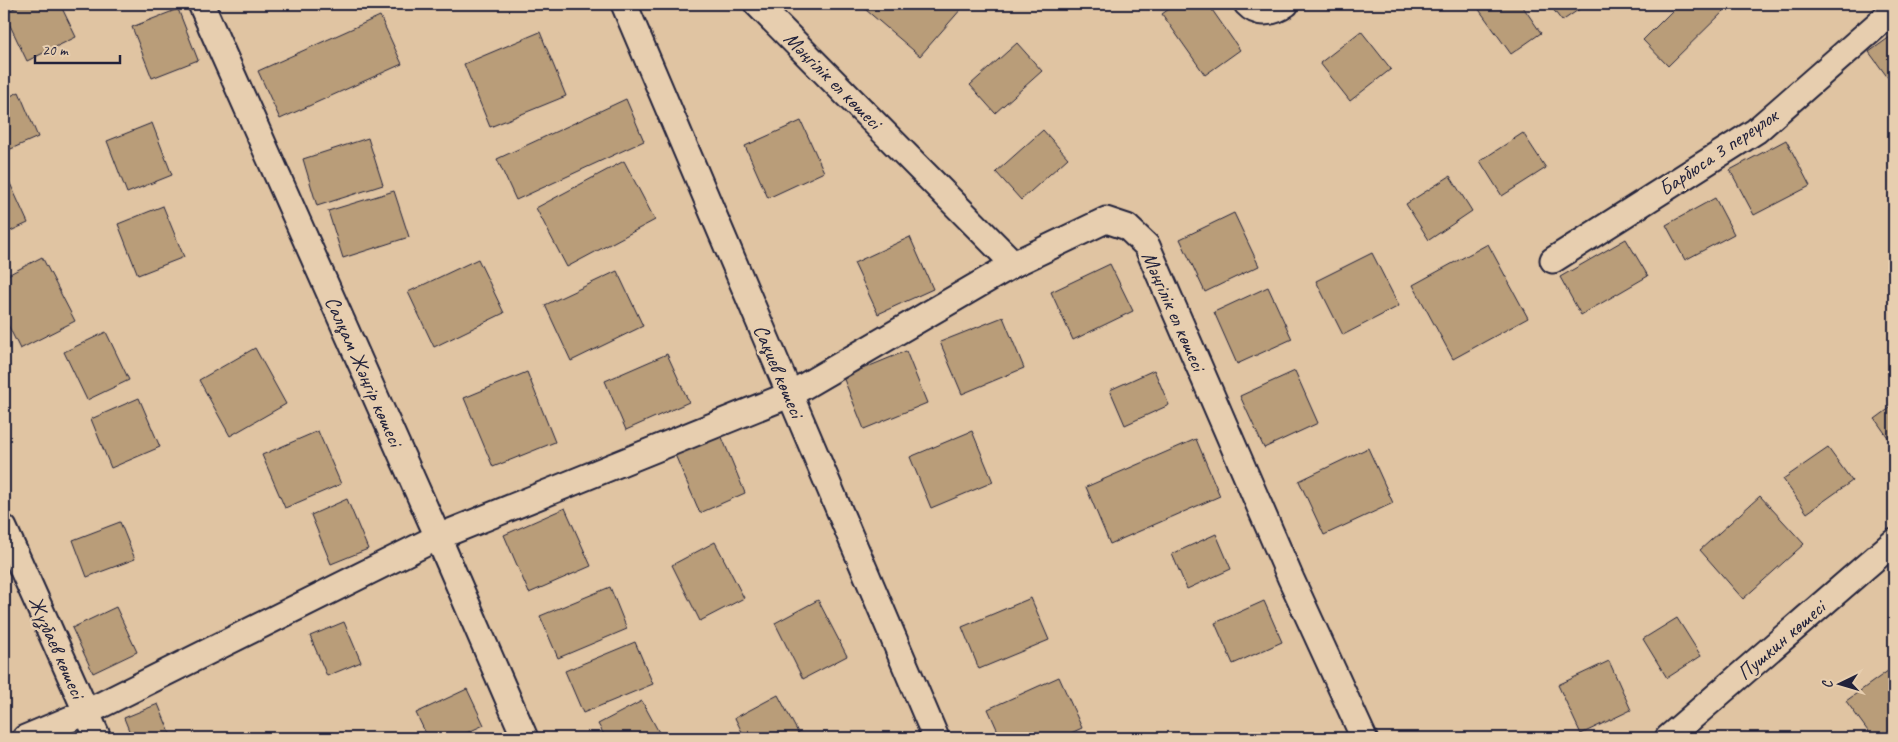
<svg xmlns="http://www.w3.org/2000/svg" width="1898" height="742" viewBox="0 0 1898 742" font-family="Caveat,sans-serif">
<style>
.building{fill:#b99d79;stroke:#22223b}
.lines{fill:none;stroke-linecap:round;stroke-linejoin:round}
.street-casing{stroke:#22223b;stroke-width:29}
.street{stroke:#e7ceaf;stroke-width:25}
.labels{text-anchor:middle;stroke-width:5;stroke-linejoin:round;paint-order:stroke}
.street-label{font-size:21px;fill:#22223b;stroke:#e7ceaf}
</style>
<rect width="100%" height="100%" fill="#e0c4a2"/>
<filter id="ink" filterUnits="userSpaceOnUse"><feTurbulence type="fractalNoise" baseFrequency=".02" numOctaves="2"/><feDisplacementMap in="SourceGraphic" scale="10" xChannelSelector="R" yChannelSelector="G"/><feConvolveMatrix kernelMatrix="1 2 1 2 8 2 1 2 1" color-interpolation-filters="sRGB"/></filter>
<g filter="url(#ink)">
<g class="building">
<polygon points="23,4 60,4 76,37 27,61 4,13"/>
<polygon points="859,4 957,4 962,8 920,56"/>
<polygon points="1176,4 1208,4 1240,50 1205,75 1162,14"/>
<polygon points="1475,4 1521,4 1541,33 1511,54"/>
<polygon points="1549,4 1587,4 1562,21"/>
<polygon points="1679,4 1731,4 1668,66 1643,40"/>
<polygon points="178,9 198,60 152,78 132,27"/>
<polygon points="380,16 402,64 280,119 258,71"/>
<polygon points="1361,31 1391,69 1350,101 1320,63"/>
<polygon points="540,32 566,96 490,127 464,64"/>
<polygon points="1894,34 1894,86 1869,52"/>
<polygon points="1017,43 1042,71 995,113 970,85"/>
<polygon points="19,92 38,137 4,152 4,99"/>
<polygon points="626,99 644,141 516,200 497,159"/>
<polygon points="801,121 824,172 768,198 745,146"/>
<polygon points="152,123 172,175 127,193 107,141"/>
<polygon points="1043,130 1068,158 1021,200 996,172"/>
<polygon points="1523,133 1546,168 1502,196 1480,161"/>
<polygon points="368,138 383,185 317,206 303,159"/>
<polygon points="1786,140 1810,186 1754,215 1730,170"/>
<polygon points="624,161 655,220 567,267 536,208"/>
<polygon points="1450,176 1472,211 1429,240 1406,204"/>
<polygon points="8,179 28,223 4,234 4,181"/>
<polygon points="394,191 409,237 343,258 328,211"/>
<polygon points="1715,198 1734,234 1685,260 1666,225"/>
<polygon points="163,206 184,257 138,275 118,224"/>
<polygon points="1234,213 1259,266 1205,292 1180,239"/>
<polygon points="910,237 933,289 878,314 854,263"/>
<polygon points="1626,239 1648,276 1581,315 1560,277"/>
<polygon points="1488,244 1528,318 1453,359 1413,285"/>
<polygon points="1372,253 1399,306 1343,335 1316,281"/>
<polygon points="42,257 75,321 20,349 4,317 4,277"/>
<polygon points="478,259 504,313 434,347 408,292"/>
<polygon points="1110,264 1133,311 1073,340 1051,292"/>
<polygon points="617,271 643,326 571,361 545,305"/>
<polygon points="1268,287 1292,339 1237,364 1214,312"/>
<polygon points="1003,317 1024,368 962,394 940,342"/>
<polygon points="106,332 129,380 87,400 64,352"/>
<polygon points="255,348 286,404 230,436 199,380"/>
<polygon points="906,351 927,403 864,429 843,377"/>
<polygon points="667,354 689,402 626,430 605,381"/>
<polygon points="1154,370 1169,405 1125,425 1110,390"/>
<polygon points="1295,371 1318,423 1264,448 1240,396"/>
<polygon points="527,372 555,442 493,467 464,398"/>
<polygon points="139,398 160,447 111,468 91,419"/>
<polygon points="1894,405 1894,446 1875,419"/>
<polygon points="719,430 745,493 700,513 673,450"/>
<polygon points="318,431 341,484 285,508 262,455"/>
<polygon points="972,431 993,482 931,508 910,457"/>
<polygon points="1196,439 1220,496 1110,544 1086,487"/>
<polygon points="1368,448 1393,503 1324,535 1299,481"/>
<polygon points="1828,448 1852,481 1807,513 1783,479"/>
<polygon points="1760,496 1804,544 1743,599 1700,550"/>
<polygon points="347,499 368,549 331,564 311,515"/>
<polygon points="565,508 591,566 529,593 504,535"/>
<polygon points="120,522 135,559 87,577 73,540"/>
<polygon points="1216,534 1231,569 1187,589 1172,554"/>
<polygon points="715,542 744,598 700,621 672,565"/>
<polygon points="610,587 627,629 558,658 540,616"/>
<polygon points="1031,598 1049,640 979,669 962,627"/>
<polygon points="818,600 847,656 803,679 775,623"/>
<polygon points="1264,601 1282,642 1233,664 1215,623"/>
<polygon points="116,607 137,652 93,673 72,628"/>
<polygon points="1677,618 1701,656 1667,678 1643,639"/>
<polygon points="344,622 361,662 327,676 310,636"/>
<polygon points="635,642 653,684 583,713 565,671"/>
<polygon points="1609,661 1631,710 1581,734 1558,685"/>
<polygon points="1892,668 1894,671 1894,736 1892,738 1873,738 1846,701"/>
<polygon points="1059,677 1082,728 1060,738 1001,738 988,709"/>
<polygon points="467,689 484,725 455,738 428,738 416,713"/>
<polygon points="778,695 801,738 745,738 735,718"/>
<polygon points="642,701 662,738 606,738 598,724"/>
<polygon points="158,704 172,738 132,738 124,718"/>
</g>
<g class="lines">
<defs>
<g id="street">
<polyline points="201,4 438,537 525,738"/>
<polyline points="624,4 936,738"/>
<polyline points="757,4 1014,264 1106,220 1127,227 1147,246 1291,579 1364,738"/>
<path d="M1247,4C1258,16 1274,13 1286,4"/>
<polyline points="1553,260 1756,131 1894,10"/>
<polyline points="4,528 98,738"/>
<polyline points="25,738 87,712 438,537 789,395 1014,264"/>
<polyline points="1668,738 1894,542"/>
</g>
</defs>
<use href="#street" class="street-casing"/>
<use href="#street" class="street"/>
</g>
</g>
<g class="labels">
<g class="street-label">
<text transform="translate(833 80) rotate(45)" y="7">Мәңгілік ел көшесі</text>
<text transform="translate(1718 152) rotate(-34)" y="7">Барбюса 3 переулок</text>
<text transform="translate(1174 311) rotate(66)" y="7">Мәңгілік ел көшесі</text>
<text transform="translate(364 371) rotate(66)" y="7">Салқам Жәңгір көшесі</text>
<text transform="translate(779 371) rotate(67)" y="7">Сақиев көшесі</text>
<text transform="translate(1781 640) rotate(-41)" y="7">Пушкин көшесі</text>
<text transform="translate(57 647) rotate(66)" y="7">Жүзбаев көшесі</text>
</g>
</g>
<rect width="1898" height="742" fill="none" stroke="#e7ceaf" stroke-width="20"/>
<rect x="10" y="10" width="1878" height="722" fill="none" stroke="#22223b" stroke-width="2" filter="url(#ink)"/>
<g transform="translate(1840 684) rotate(265)" stroke="#e7ceaf" stroke-width="4" paint-order="stroke">
<path d="M0-4L9 19L0 12L-9 19Z" fill="#22223b"/>
<text y="-8" font-size="14" font-weight="bold" text-anchor="middle" fill="#22223b">С</text>
</g>
<path d="M35 55v8h85v-8" fill="none" stroke="#22223b" stroke-width="2.5"/>
<text x="42" y="55" font-size="15" fill="#22223b" stroke="#e7ceaf" stroke-width="4" paint-order="stroke">20 m</text>
</svg>
